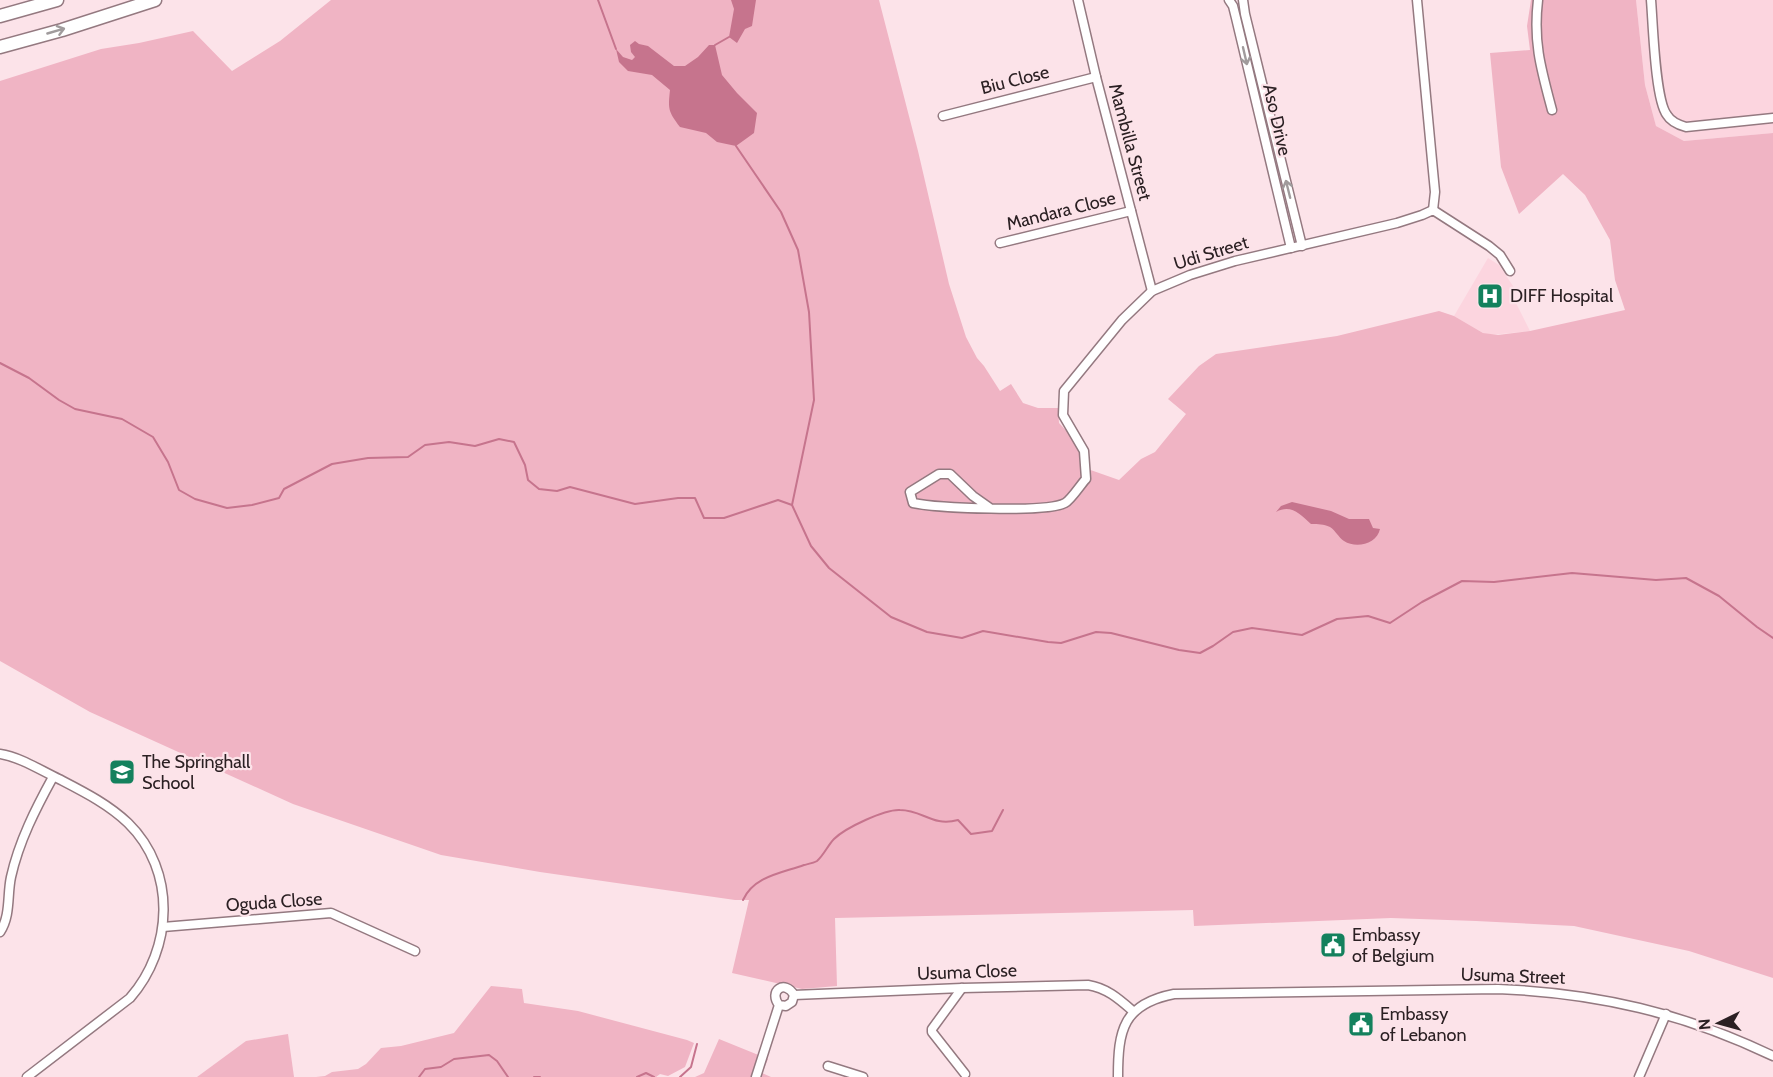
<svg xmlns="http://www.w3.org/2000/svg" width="1773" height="1077" viewBox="0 0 1773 1077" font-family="Cabin,sans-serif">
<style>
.built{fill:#fcd5df}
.green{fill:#f0b4c4}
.water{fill:#c6748d}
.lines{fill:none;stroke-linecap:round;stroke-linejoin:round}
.stream{stroke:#c6748d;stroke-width:2}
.minor-casing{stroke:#947980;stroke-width:11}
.highway-casing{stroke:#947980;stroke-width:15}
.minor{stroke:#fff;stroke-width:8}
.highway{stroke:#fff;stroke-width:12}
.oneway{stroke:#a09b9c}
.labels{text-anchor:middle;stroke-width:4.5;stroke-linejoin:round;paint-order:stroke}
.street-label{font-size:18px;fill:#2b2023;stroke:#fce3e9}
.poi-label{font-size:18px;fill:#2b2023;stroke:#fce3e9;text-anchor:start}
</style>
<rect width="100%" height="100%" fill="#fce3e9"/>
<g class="built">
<polygon points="1636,0 1773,0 1773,133 1684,141 1656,126 1645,85"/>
<polygon points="1488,258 1499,265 1515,289 1516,303 1530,331 1490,335 1483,333 1454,316"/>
</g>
<g class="green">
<polygon points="331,0 879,0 918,151 949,284 966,337 977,358 984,366 1000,391 1011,384 1023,403 1038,408 1058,408 1059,423 1074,439 1080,453 1082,467 1119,480 1141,459 1155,452 1186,414 1168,399 1199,366 1216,354 1337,336 1439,311 1454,316 1483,333 1498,335 1530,331 1625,310 1615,280 1610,240 1585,195 1563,174 1519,214 1501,167 1490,53 1530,50 1527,26 1531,0 1636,0 1645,85 1656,126 1684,141 1773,133 1773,978 1689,951 1574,926 1476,921 1391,918 1194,926 1193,910 835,918 837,986 802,989 732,973 749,900 735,900 540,872 441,855 293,804 90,712 0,661 0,81 101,49 139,43 193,31 232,71 280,41"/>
<polygon points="491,986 522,989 524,1003 578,1011 687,1040 694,1043 685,1067 668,1076 660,1074 656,1077 316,1077 325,1076 332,1072 358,1069 366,1064 381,1048 401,1046 454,1033"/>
<polygon points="288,1034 294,1077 197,1077 246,1041"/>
<polygon points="719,1039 768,1059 762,1073 771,1077 695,1077 704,1073"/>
</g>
<g class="water">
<polygon points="731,0 756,0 752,26 745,29 737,43 729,37 734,9"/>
<path d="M635,41L639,44L648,46L674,66H685L698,57L709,45H715L722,75L737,93L757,113L754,133L736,146L717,142L706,133L680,127C668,111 668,109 670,90L652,75L628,71L619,62L616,49L623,57L632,60L635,57L631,52L630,45Z"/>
<path d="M1292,502L1331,511L1349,519H1369L1373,528L1380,529C1377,544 1356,549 1344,541C1338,537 1336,531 1330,527C1323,524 1319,524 1311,524C1300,514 1291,504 1276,512L1281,506Z"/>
</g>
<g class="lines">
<g class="stream">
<polyline points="598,0 616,49"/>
<polyline points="715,45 729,37"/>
<polyline points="736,146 781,212 798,250 809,312 814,400 792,505"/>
<polyline points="0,363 29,378 59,400 75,409 122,419 153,437 168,462 179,490 195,499 227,508 252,505 279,498 284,489 332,464 368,458 408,457 425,445 449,442 475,446 499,439 514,442 525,465 528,480 539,489 557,491 570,487 635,504 678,498 695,498 704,518 724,518 778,500 792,505 811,546 829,568 891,617 927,632 962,638 983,631 1048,642 1061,643 1096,632 1111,633 1179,650 1200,653 1213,646 1233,632 1252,628 1302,635 1337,619 1368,616 1390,623 1422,602 1462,581 1494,582 1572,573 1656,580 1686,578 1719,596 1757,627 1773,638"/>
<path d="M743,900C754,876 782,873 804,865C808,864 814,863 817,861C824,855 828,845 834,839C845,828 885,809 900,810C923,810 932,827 958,820L971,834L992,831L1003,810"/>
<polyline points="419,1077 425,1069 441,1067 454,1059 489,1055 497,1061 508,1077"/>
<polyline points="534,1077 540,1077"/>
<polyline points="637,1077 646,1073 654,1077"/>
<polyline points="680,1077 691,1067 697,1044"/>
</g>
<defs>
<g id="minor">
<polyline points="1078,0 1096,77 1152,291"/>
<polyline points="1229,0 1233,6 1236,18 1291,248"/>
<polyline points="1243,0 1245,14 1302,246"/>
<polyline points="1417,0 1433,171 1435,192 1433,210"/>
<path d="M1538,0C1533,42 1541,69 1552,110"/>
<path d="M1651,0C1653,23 1655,100 1667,115C1671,122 1679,125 1686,127L1773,118"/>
<polyline points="943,116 1096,77"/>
<polyline points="1000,243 1131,211"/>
<path d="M990,508L973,496L950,474H939L910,492L913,503C937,508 1046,513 1065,503C1071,500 1081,484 1086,479L1084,451L1063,415L1064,391L1122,320L1152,291L1190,275L1235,261L1397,223L1422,215L1433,210L1489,246L1500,255L1510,271"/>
<path d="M0,754C20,757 40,770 59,779C84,792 108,804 128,823C177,871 173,949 130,998L27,1077"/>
<polyline points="163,927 331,913 415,951"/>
<path d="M0,932C11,915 7,895 11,877C19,841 36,808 53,777"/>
<polyline points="962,988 932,1029 932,1032 965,1074"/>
<path d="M794,995L962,988L1088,985C1107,988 1119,999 1134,1012"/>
<polyline points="828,1066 863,1077"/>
<path d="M756,1077L779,1005C768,991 785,979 794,995L792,1002L786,1006L779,1005"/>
<path d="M1118,1077C1118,1030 1123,1004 1174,994L1498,989C1598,993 1683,1013 1773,1056"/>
<polyline points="1639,1077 1666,1014"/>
</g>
<g id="highway">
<polyline points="0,16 57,0"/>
<polyline points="0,47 62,30 155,0"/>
</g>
</defs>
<use href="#minor" class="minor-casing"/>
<use href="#highway" class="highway-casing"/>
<use href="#minor" class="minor"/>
<use href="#highway" class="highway"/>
</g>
<defs><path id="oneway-shaft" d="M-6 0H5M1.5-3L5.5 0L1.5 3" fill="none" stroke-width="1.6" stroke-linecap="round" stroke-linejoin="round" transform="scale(1.5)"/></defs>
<g class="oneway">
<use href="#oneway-shaft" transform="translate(56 31) rotate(-16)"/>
<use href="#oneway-shaft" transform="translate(1245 56) rotate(77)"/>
<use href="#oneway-shaft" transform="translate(1288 189) rotate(-104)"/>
</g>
<defs>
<symbol id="hospital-square" viewBox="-11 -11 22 22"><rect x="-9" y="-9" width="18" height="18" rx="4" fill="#14815d" stroke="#fce3e9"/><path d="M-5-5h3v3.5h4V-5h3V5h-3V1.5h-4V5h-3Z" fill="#fff"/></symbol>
<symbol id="school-square" viewBox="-11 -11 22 22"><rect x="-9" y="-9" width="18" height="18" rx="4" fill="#14815d" stroke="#fce3e9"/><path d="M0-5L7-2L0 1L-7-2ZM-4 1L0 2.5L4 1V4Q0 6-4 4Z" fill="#fff"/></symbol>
<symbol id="civic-square" viewBox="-11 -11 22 22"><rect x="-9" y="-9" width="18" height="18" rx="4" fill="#14815d" stroke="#fce3e9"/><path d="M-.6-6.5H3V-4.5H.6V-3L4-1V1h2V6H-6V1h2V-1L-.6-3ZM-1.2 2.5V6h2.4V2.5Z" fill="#fff"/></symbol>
</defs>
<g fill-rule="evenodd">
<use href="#hospital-square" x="1475" y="281" width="30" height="30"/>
<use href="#school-square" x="107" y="757" width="30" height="30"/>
<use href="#civic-square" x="1318" y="930" width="30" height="30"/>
<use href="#civic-square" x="1346" y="1009" width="30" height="30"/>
</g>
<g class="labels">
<g class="street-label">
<text transform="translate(1015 80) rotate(-14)" y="6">Biu Close</text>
<text transform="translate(1277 120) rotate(77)" y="6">Aso Drive</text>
<text transform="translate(1130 142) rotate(75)" y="6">Mambilla Street</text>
<text transform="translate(1061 211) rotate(-14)" y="6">Mandara Close</text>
<text transform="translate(1211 253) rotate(-17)" y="6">Udi Street</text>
<text transform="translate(274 902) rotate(-4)" y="6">Oguda Close</text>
<text transform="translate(967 972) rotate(-2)" y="6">Usuma Close</text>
<text transform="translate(1513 976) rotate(2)" y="6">Usuma Street</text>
</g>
<g class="poi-label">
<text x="1510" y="302">DIFF Hospital</text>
<text x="142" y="768">The Springhall<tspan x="142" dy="21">School</tspan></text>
<text x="1352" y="941">Embassy<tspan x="1352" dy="21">of Belgium</tspan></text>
<text x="1380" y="1020">Embassy<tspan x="1380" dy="21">of Lebanon</tspan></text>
</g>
</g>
<g transform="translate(1719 1023) rotate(265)" stroke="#fce3e9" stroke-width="4.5" paint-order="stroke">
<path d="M0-4.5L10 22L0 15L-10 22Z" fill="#2b2023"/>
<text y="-9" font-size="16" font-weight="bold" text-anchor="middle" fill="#2b2023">N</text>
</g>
</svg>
